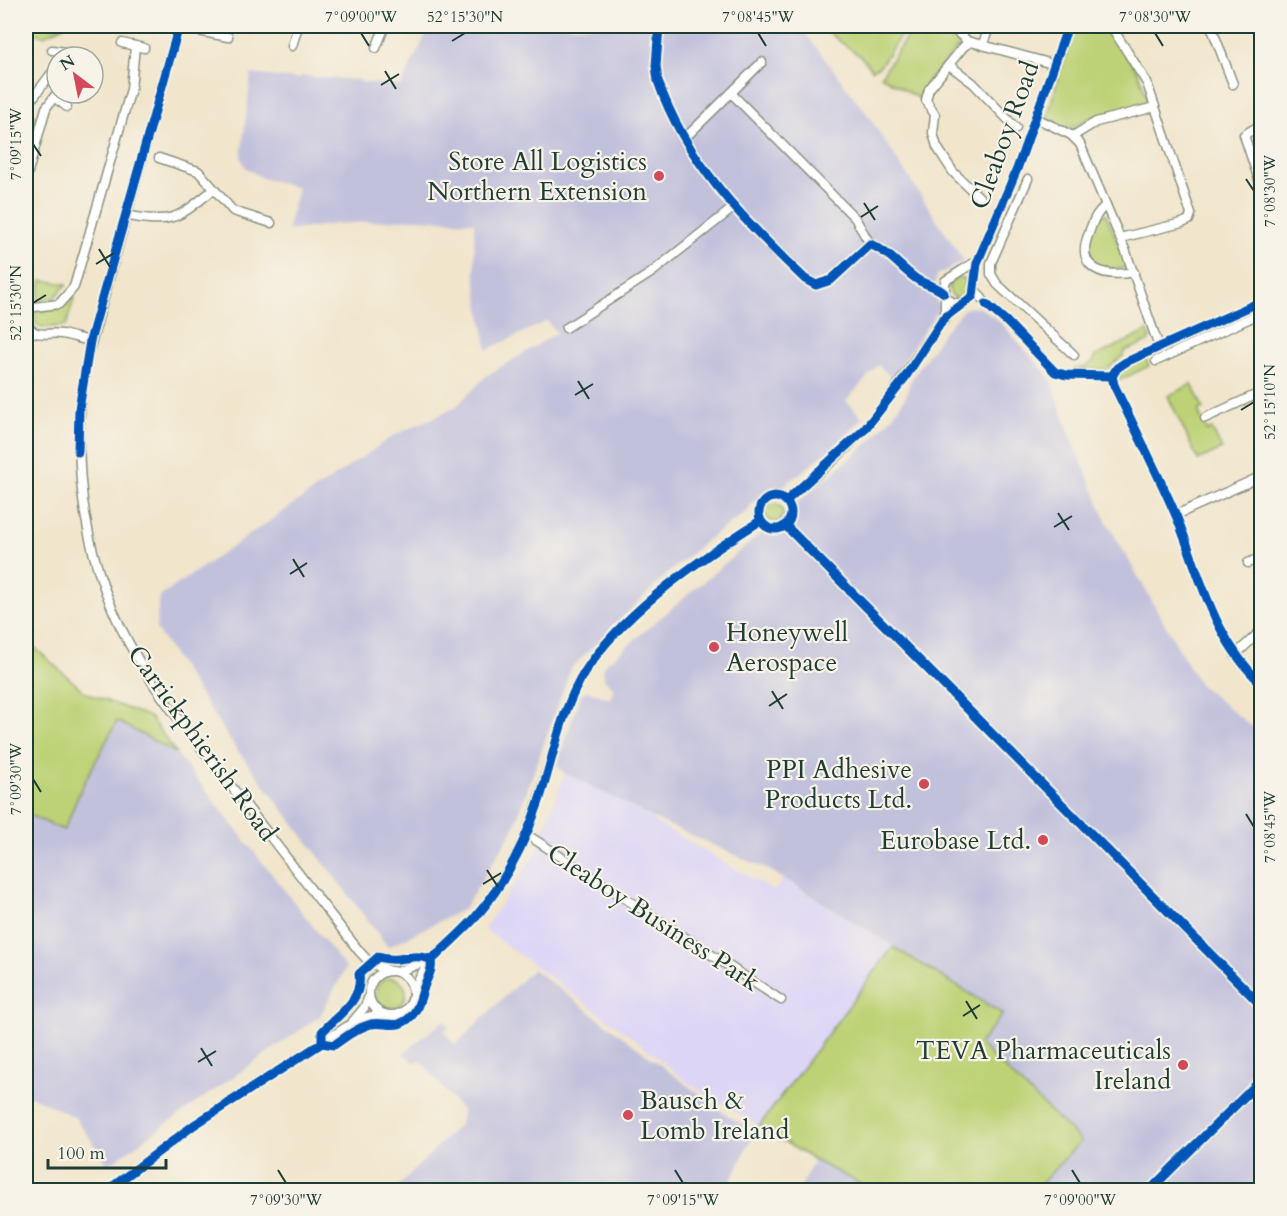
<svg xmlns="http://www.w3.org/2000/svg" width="1287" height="1216" viewBox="0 0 1287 1216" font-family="Cardo,serif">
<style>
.built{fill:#ddd5f6}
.industrial{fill:#c2c1dc}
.green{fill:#bdd276;stroke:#6e8855;stroke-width:1.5}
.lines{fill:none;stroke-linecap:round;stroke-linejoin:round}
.minor-casing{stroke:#889180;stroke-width:11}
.minor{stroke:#fff;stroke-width:8}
.cycleway-casing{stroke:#f7f3e8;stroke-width:13}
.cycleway{stroke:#0057b8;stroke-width:9}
.ticks{fill:none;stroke:#1f3d34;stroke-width:2}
.poi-dot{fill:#d1495b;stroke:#f7f3e8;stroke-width:2}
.labels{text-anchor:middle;stroke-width:4.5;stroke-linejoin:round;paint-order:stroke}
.street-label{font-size:26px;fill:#1f3d34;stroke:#f7f3e8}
.poi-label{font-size:26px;fill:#1f3d34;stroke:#f7f3e8;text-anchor:end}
.neatline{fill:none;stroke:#1f3d34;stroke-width:2}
.ticks-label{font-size:15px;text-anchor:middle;fill:#1f3d34}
</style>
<rect width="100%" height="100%" fill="#f7f3e8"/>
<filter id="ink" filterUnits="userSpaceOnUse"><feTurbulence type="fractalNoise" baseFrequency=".0167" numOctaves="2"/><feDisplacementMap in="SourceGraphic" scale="12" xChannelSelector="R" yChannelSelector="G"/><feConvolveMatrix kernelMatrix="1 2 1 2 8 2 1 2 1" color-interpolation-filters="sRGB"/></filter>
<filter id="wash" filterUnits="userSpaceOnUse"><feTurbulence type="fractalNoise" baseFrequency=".008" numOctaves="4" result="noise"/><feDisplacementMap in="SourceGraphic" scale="24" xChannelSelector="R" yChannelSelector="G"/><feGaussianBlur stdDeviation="1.35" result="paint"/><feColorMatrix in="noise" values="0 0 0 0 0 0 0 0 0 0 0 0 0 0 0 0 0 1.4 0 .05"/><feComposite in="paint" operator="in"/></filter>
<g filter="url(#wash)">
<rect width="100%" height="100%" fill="#f1e5cb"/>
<polygon class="built" points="565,773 652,818 653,821 772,890 776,890 783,879 893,947 759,1126 691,1085 637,1041 484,929 536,852"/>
<g class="industrial">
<polygon points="430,26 800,26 867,114 964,261 937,275 933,294 940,307 892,378 878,365 846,401 863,418 839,443 781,488 774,487 750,505 749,510 708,539 666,575 571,668 513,830 464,909 388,947 235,747 156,629 159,597 393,436 456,407 486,376 557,333 547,321 487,350 475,278 474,222 414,219 335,224 287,231 298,188 262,178 246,168 241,158 251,74 299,79 301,76 359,80 361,82 401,86"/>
<polygon points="971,307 981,308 999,321 1050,378 1070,435 1107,522 1199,684 1261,734 1261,1190 1035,1190 1081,1141 979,1044 1003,1014 773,872 653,818 563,772 557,765 581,694 586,691 592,692 610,699 614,688 604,679 603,666 866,445 892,417 906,396 910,382 943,333 964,309"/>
<polygon points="117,720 176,753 346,968 320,1016 108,1165 76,1118 26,1094 26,814 64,830 81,789"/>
<polygon points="533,969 728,1116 755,1131 731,1181 741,1190 394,1190 460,1124 462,1111 420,1060 414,1063 403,1053 445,1020 449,1027 444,1032 455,1045"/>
<polygon points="814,1160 872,1190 799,1190"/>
</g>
<g class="green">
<polygon points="26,26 64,26 44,36 28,32"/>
<path d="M823,26H907L880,66L872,70C859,49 838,45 823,26Z"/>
<polygon points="914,26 935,28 943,26 963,42 927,82 920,99 881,76"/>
<polygon points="1077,26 1106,26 1139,74 1148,102 1144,106 1090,118 1069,129 1047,118 1061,68"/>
<polygon points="30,108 38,120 26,165 26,113"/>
<path d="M1102,214H1106L1128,268L1104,270C1082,258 1087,232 1102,214Z"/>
<circle cx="959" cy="288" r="10"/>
<polygon points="42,280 67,284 53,299 37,301"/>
<path d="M75,295L66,326C56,325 44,331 36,324L34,312L61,308Z"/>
<polygon points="1148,331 1150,337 1148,342 1124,351 1123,356 1106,370 1074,369 1084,368 1095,360 1094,357"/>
<polygon points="1145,358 1149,366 1120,380 1120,370"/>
<polygon points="1192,384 1203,408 1198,411 1207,431 1212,429 1222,449 1198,460 1168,396"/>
<circle cx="774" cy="513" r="9"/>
<polygon points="26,640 86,693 150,717 176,753 117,721 81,789 64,830 26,814"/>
<polygon points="893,947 1003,1014 979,1044 1081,1141 1035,1190 872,1190 814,1160 759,1126"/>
<circle cx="391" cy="993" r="15"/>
</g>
</g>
<g filter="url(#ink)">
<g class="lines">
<defs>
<g id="minor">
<path d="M179,26L86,363C69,466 84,570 139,661C164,704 197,742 228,782C271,838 315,895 359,951L370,963L389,971"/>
<path d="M659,26L656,66L658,81C685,161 745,222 805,279L816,285L831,280L870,244C889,252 899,266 915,278C924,285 935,285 944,293"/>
<polyline points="949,26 969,42"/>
<polyline points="1111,26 1147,83 1191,214 1189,220 1182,223 1120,238"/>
<polyline points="1211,26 1233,84"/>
<polyline points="179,27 228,37"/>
<polyline points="122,43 144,48"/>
<polyline points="983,43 990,26"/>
<polyline points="292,46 298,26"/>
<polyline points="376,48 385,26"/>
<polyline points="52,50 72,53"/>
<polyline points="949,65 973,83 1016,128"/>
<polyline points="731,93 762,62"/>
<polyline points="54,97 67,107"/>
<polyline points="26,107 57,66"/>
<polyline points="1036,118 1071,135 1080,144 1126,252 1159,347"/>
<polyline points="1262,124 1244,135 1262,189"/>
<polyline points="1073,136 1096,122 1155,107"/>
<polyline points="686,137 731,93 855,218 870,244"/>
<polyline points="159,158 198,171 214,189"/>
<polyline points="26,179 46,108 57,93"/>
<polyline points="1028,179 991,263 991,274 997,284 1074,355"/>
<polyline points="981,199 953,172 937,147 933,133 935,115 926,100 929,89 964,46 971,42 1053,64"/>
<path d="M1106,205C1096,213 1093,221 1089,233C1074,269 1104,278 1134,272"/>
<path d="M125,215C173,225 178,218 214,189L233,211L271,223"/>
<polyline points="26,256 30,271 26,278"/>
<polyline points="973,283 977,263 1017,169 1068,26"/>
<polyline points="974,288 986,304 1007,322 1055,372 1066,375 1112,376"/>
<polyline points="946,297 953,303 964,303 973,296 974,287"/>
<polyline points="26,308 59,304 74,287 131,89 135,46"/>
<polyline points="945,317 945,281 978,260"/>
<path d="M26,321C34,341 46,331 62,334C71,336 81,339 90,341"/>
<polyline points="566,328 651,273 733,208"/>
<polyline points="1156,361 1257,315"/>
<path d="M1112,376L1114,385C1135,429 1158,473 1177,518C1201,577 1213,639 1262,684"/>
<polyline points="1112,376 1117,368 1126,362 1262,301"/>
<polyline points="1205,418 1262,392"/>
<circle cx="775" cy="513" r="16"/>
<path d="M786,501C816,475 848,450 873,419C898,391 934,320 963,304"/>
<polyline points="1176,515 1262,476"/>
<polyline points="1248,563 1262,557"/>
<polyline points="1235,655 1262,630"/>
<polyline points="526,834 781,1000"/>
<circle cx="391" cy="993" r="22"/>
<polyline points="397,972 430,960"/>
<path d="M413,991C418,984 420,975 426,967C438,952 454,940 468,926C485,907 499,885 512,862C541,811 548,753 571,700C601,626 694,562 760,521"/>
<polyline points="353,1021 364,1008 369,997"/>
<polyline points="108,1190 194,1125 346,1027 367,1017 384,1014"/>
</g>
</defs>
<use href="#minor" class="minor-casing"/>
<use href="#minor" class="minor"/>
<defs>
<g id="cycleway">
<path d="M659,26L656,66L658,81C685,161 745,222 805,279L816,285L831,280L870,244C889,252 899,266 915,278C924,285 935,285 944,293"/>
<polyline points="986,304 1007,322 1055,372 1066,375 1112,376"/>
<path d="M1112,376L1114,385C1135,429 1158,473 1177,518C1201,577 1213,639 1262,684"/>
<polyline points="1112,376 1117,368 1126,362 1262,301"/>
<polyline points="78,452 79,409 90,341 179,26"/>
<circle cx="775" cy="513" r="16"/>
<polyline points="786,501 864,430 902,382 944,318 973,296 977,263 1017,169 1068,26"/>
<polyline points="785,525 1262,1006"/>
<path d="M322,1043L334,1045C346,1037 356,1028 371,1024C380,1022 391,1026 399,1024C417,1018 419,1002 424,987C427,977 433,971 431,961C445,947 460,934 474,919C502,887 524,845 538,804C552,763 559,718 580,680C614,618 701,558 760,521"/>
<path d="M322,1043V1032C338,1014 363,1001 359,974L378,957C400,964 411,952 430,959L438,954"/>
<polyline points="108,1190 194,1125 322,1043"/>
<polyline points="1150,1190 1262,1079"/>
</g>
</defs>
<use href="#cycleway" class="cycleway-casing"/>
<use href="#cycleway" class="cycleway"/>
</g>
</g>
<path class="ticks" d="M361,33L369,46M758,33L766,46M1155,33L1163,46M452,41L465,33M385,71L396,89M381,85L399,74M33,144L41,156M1246,179L1254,191M864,203L875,220M861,217L878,206M99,249L110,267M96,264L114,253M33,303L46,295M578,381L589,399M575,395L593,384M1241,410L1254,402M1058,513L1069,530M1054,527L1072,516M293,559L304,577M290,574L307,563M772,691L783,709M769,706L787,694M33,779L41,792M1246,814L1254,827M487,870L498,887M483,884L501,873M966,1001L977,1019M963,1016L980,1005M201,1048L212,1066M198,1062L216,1051M278,1170L286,1183M675,1170L683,1183M1072,1170L1080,1183"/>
<g class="poi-dot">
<circle cx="659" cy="176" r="6"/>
<circle cx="714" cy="647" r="6"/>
<circle cx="924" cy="784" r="6"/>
<circle cx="1043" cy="840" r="6"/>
<circle cx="1183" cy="1065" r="6"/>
<circle cx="628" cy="1115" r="6"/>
</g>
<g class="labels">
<g class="street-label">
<text transform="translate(1004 135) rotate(-70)" y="9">Cleaboy Road</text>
<text transform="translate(203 743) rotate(54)" y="9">Carrickphierish Road</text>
<text transform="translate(654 917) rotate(33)" y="9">Cleaboy Business Park</text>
</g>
<g class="poi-label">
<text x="647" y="170">Store All Logistics<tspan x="647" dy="30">Northern Extension</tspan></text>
<text x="726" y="641" text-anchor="start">Honeywell<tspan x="726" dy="30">Aerospace</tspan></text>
<text x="912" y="778">PPI Adhesive<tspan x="912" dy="30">Products Ltd.</tspan></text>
<text x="1031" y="849">Eurobase Ltd.</text>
<text x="1171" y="1059">TEVA Pharmaceuticals<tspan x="1171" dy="30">Ireland</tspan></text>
<text x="640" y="1109" text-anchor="start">Bausch &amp;<tspan x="640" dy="30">Lomb Ireland</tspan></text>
</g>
</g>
<rect width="1287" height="1216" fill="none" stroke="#f7f3e8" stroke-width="66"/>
<g transform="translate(75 75) rotate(328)"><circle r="28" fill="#f7f3e8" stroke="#a1aaa0" stroke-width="1.5"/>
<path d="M0-4.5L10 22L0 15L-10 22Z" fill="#d1495b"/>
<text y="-9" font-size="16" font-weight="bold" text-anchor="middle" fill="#1f3d34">N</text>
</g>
<path d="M48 1159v9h118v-9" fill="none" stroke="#1f3d34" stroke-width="3"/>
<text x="57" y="1159" font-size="18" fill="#1f3d34" stroke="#f7f3e8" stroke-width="4.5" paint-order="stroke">100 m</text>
<rect x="33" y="33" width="1221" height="1150" class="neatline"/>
<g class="ticks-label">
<text x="361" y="22">7°09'00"W</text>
<text x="465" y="22">52°15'30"N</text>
<text x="758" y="22">7°08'45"W</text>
<text x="1155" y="22">7°08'30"W</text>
<text transform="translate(16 144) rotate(-90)" y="5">7°09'15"W</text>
<text transform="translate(1270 191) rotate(-90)" y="5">7°08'30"W</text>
<text transform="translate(16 303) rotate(-90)" y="5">52°15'30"N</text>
<text transform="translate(1270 402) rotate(-90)" y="5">52°15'10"N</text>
<text transform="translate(16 779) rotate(-90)" y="5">7°09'30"W</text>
<text transform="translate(1270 827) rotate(-90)" y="5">7°08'45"W</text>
<text x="286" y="1205">7°09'30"W</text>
<text x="683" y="1205">7°09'15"W</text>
<text x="1080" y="1205">7°09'00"W</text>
</g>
</svg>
